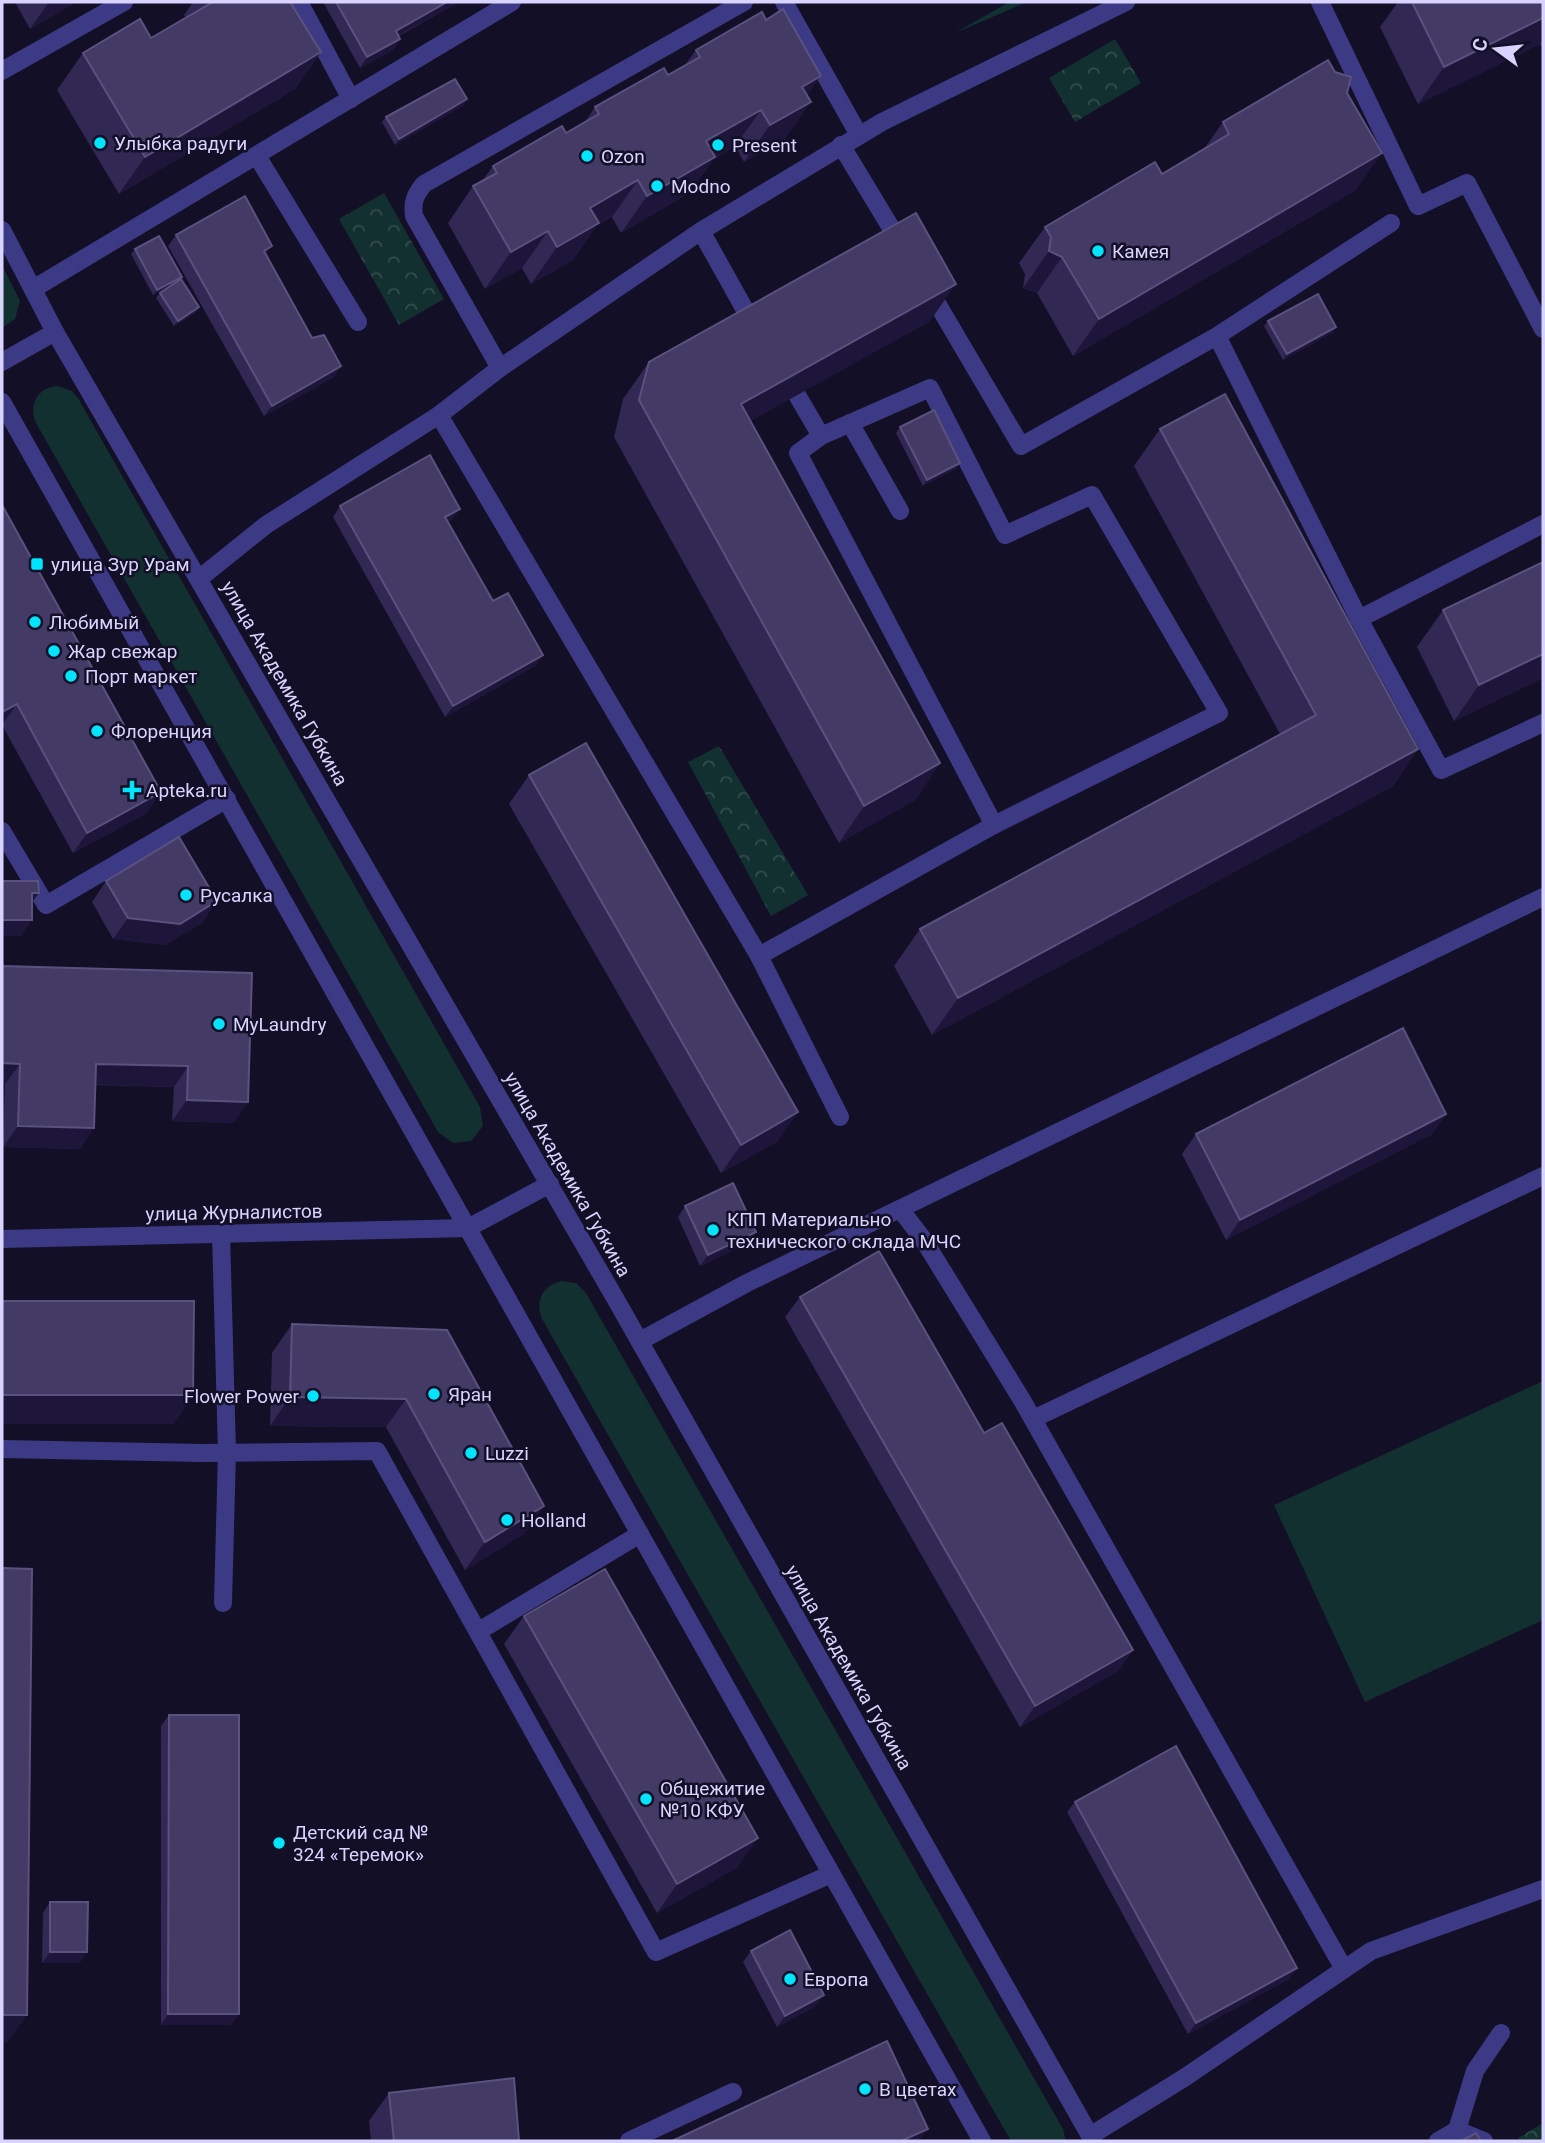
<svg xmlns="http://www.w3.org/2000/svg" width="1545" height="2143" viewBox="0 0 1545 2143" font-family="Roboto,sans-serif">
<style>
.grass{fill:#12302f}
.park{fill:url(#park-crowns)}
.lines{fill:none;stroke-linecap:round;stroke-linejoin:round}
.service{stroke:#3d3a85;stroke-width:18}
.tertiary{stroke:#3d3a85;stroke-width:18}
.wall{fill:#312854}
.shaded-wall{fill:#1d163a}
.building{fill:#433a66;stroke:#5a527e;stroke-width:2}
.poi-dot{fill:#00e5ff;stroke:#130f26;stroke-width:2.5}
.labels{text-anchor:middle;stroke-width:5;stroke-linejoin:round;paint-order:stroke}
.poi-label{font-size:19px;fill:#d9d4ff;stroke:#130f26;text-anchor:start}
.street-label{font-size:19px;fill:#d9d4ff;stroke:#130f26}
</style>
<defs>
<pattern id="park-crowns" width="20" height="18" patternUnits="userSpaceOnUse" patternTransform="scale(1.75)"><rect width="20" height="18" fill="#12302f"/><path d="M2 6a3 3 0 1 1 6 0M12 15a3 3 0 1 1 6 0" fill="none" stroke="#344d4e"/></pattern>
</defs>
<rect width="100%" height="100%" fill="#130f26"/>
<g class="grass">
<polygon points="1009,2 1027,2 955,33"/>
<polygon points="2,265 20,301 15,319 2,328"/>
<path d="M58,386L72,391L78,398L480,1107L483,1126L471,1141L453,1143L438,1132L36,423C28,404 38,387 58,386Z"/>
<path d="M561,1281L576,1283L586,1293L1063,2129L1066,2141H1011L542,1319C535,1301 542,1286 561,1281Z"/>
<polygon points="1543,1381 1543,1620 1365,1702 1274,1505"/>
</g>
<g class="park">
<polygon points="1115,39 1141,83 1075,122 1049,78"/>
<polygon points="384,193 444,299 399,325 339,219"/>
<polygon points="719,746 808,895 771,916 688,762"/>
<polygon points="1543,2123 1543,2141 1520,2141 1518,2138"/>
</g>
<g class="lines">
<g class="service">
<polyline points="299,2 351,99"/>
<polyline points="784,2 859,135"/>
<polyline points="1320,2 1418,206 1467,183 1543,329"/>
<polyline points="2,71 124,2"/>
<polyline points="841,145 902,246"/>
<polyline points="257,156 358,322"/>
<polyline points="701,231 754,326"/>
<polyline points="928,288 1021,446 1217,336 1391,223"/>
<polyline points="33,289 512,2"/>
<polyline points="1217,336 1359,619 1543,524"/>
<path d="M500,368L414,216C412,202 415,195 424,184L744,2"/>
<polyline points="797,395 821,436 930,388 1005,535 1092,495 1219,713 994,825 798,453 821,436"/>
<polyline points="439,415 759,956 840,1117"/>
<polyline points="850,423 900,511"/>
<polyline points="200,578 266,525 439,415 500,368 701,231 882,122 1126,2"/>
<polyline points="1359,619 1441,770 1543,723"/>
<polyline points="2,831 46,905 227,799"/>
<polyline points="759,956 994,825"/>
<polyline points="900,1209 923,1239 1022,1400 1344,1969"/>
<polyline points="221,1234 227,1452 223,1603"/>
<polyline points="640,1341 747,1283 1543,897"/>
<polyline points="1033,1419 1543,1176"/>
<polyline points="2,1449 202,1453 377,1451 656,1952 831,1874"/>
<polyline points="479,1631 640,1534"/>
<polyline points="1457,2130 1475,2071 1501,2033"/>
<polyline points="1090,2136 1184,2078 1371,1951 1543,1889"/>
<polyline points="629,2141 733,2092"/>
<polyline points="1438,2141 1457,2130 1484,2141"/>
</g>
<g class="tertiary">
<polyline points="2,230 55,332 615,1298 1093,2141"/>
<polyline points="2,362 55,332"/>
<polyline points="2,402 982,2141"/>
<polyline points="2,1239 468,1228 550,1184"/>
</g>
</g>
<g class="wall">
<polygon points="15,2 76,2 30,29"/>
<polygon points="193,2 290,2 321,52 295,89 119,194 57,90 83,53 151,38 186,18 184,15"/>
<polygon points="323,2 459,2 399,36 400,39 393,50 360,68"/>
<polygon points="1398,2 1543,2 1543,49 1540,44 1418,104 1380,27"/>
<polygon points="696,50 807,96 785,139 744,162 735,146 714,159 689,193 621,233 612,217 597,225 573,260 531,284 522,268 485,289 448,223 473,186 482,181 493,166 566,133 584,123 595,107 668,75 685,65"/>
<polygon points="1347,93 1356,190 1073,356 1037,293 1023,288 1025,274 1019,263 1045,227 1162,174 1204,149 1223,122"/>
<polygon points="464,105 395,145 382,122 386,117"/>
<polygon points="176,235 266,255 334,377 264,416 168,246"/>
<polygon points="135,249 182,277 179,281 199,307 195,313 174,326 156,298 160,293 169,287 153,295 131,254"/>
<polygon points="930,321 750,421 940,763 915,800 839,843 614,437 623,399 649,362"/>
<polygon points="1268,321 1336,327 1332,333 1283,360 1264,326"/>
<polygon points="900,427 960,463 957,468 923,486 896,433"/>
<polygon points="1160,429 1418,749 1393,786 932,1035 894,966 920,929 1280,734 1134,466"/>
<polygon points="2,505 147,813 73,853 2,725"/>
<polygon points="340,506 452,519 448,522 493,601 543,655 535,666 445,717 333,517"/>
<polygon points="1543,562 1543,678 1454,721 1417,647 1443,610"/>
<polygon points="529,775 778,1141 721,1173 509,804"/>
<polygon points="106,881 203,922 165,945 113,939 92,902"/>
<polygon points="2,966 252,973 234,1123 172,1121 174,1087 95,1085 80,1149 3,1147 5,1084"/>
<polygon points="1446,1114 1432,1134 1226,1240 1182,1154 1196,1134"/>
<polygon points="685,1206 756,1232 748,1243 700,1266 678,1217"/>
<polygon points="800,1297 984,1433 1133,1650 1118,1671 1020,1727 785,1317"/>
<polygon points="292,1324 447,1330 544,1506 524,1534 465,1570 386,1427 270,1426 272,1353"/>
<polygon points="524,1616 738,1867 657,1913 504,1644"/>
<polygon points="169,1715 231,2025 161,2025 161,1726"/>
<polygon points="1075,1802 1297,1968 1289,1979 1188,2034 1067,1812"/>
<polygon points="50,1902 87,1952 79,1963 42,1963 43,1913"/>
<polygon points="751,1951 816,2006 777,2027 743,1962"/>
<polygon points="389,2093 519,2141 371,2141 369,2121"/>
</g>
<g class="shaded-wall">
<polygon points="49,2 76,2 30,29"/>
<polygon points="447,2 459,2 388,41 396,31"/>
<polygon points="1543,18 1543,40 1540,44 1418,104 1444,67"/>
<polygon points="400,39 393,50 360,68 367,57"/>
<polygon points="321,52 295,89 119,194 145,157"/>
<polygon points="821,76 797,110 811,102 785,139 744,162 770,125 802,87"/>
<polygon points="467,99 464,105 395,145 399,139"/>
<polygon points="761,110 735,146 714,159 689,193 621,233 647,196 706,141"/>
<polygon points="1382,153 1356,190 1073,356 1099,319"/>
<polygon points="638,180 612,217 597,225 573,260 531,284 557,247 590,208"/>
<polygon points="548,231 522,268 485,289 511,252"/>
<polygon points="272,246 265,257 264,251"/>
<polygon points="1049,251 1062,257 1037,293 1023,288"/>
<polygon points="182,277 178,282 153,295 157,290"/>
<polygon points="956,284 930,321 715,441 741,404"/>
<polygon points="199,307 195,313 174,326 178,321"/>
<polygon points="1336,327 1332,333 1283,360 1287,354"/>
<polygon points="341,366 334,377 264,416 272,406"/>
<polygon points="960,463 957,468 923,486 927,480"/>
<polygon points="460,509 452,519 438,528 445,517"/>
<polygon points="1543,654 1543,678 1454,721 1479,685"/>
<polygon points="543,655 535,666 445,717 453,706"/>
<polygon points="17,704 2,725 2,712"/>
<polygon points="1418,749 1393,786 932,1035 958,998"/>
<polygon points="940,763 915,800 839,843 864,806"/>
<polygon points="161,792 147,813 73,853 87,833"/>
<polygon points="32,893 39,893 27,909"/>
<polygon points="217,901 203,922 165,945 113,939 128,918"/>
<polygon points="2,920 32,920 21,936 2,936"/>
<polygon points="2,1063 20,1064 5,1084 2,1084"/>
<polygon points="96,1064 188,1066 174,1087 82,1084"/>
<polygon points="187,1100 248,1102 234,1123 172,1121"/>
<polygon points="798,1112 778,1141 721,1173 741,1145"/>
<polygon points="1446,1114 1432,1134 1226,1240 1240,1220"/>
<polygon points="18,1126 94,1128 80,1149 3,1147"/>
<polygon points="756,1232 748,1243 700,1266 708,1255"/>
<polygon points="2,1395 193,1395 174,1424 2,1424"/>
<polygon points="290,1397 406,1399 386,1427 270,1426"/>
<polygon points="544,1506 524,1534 465,1570 485,1542"/>
<polygon points="1133,1650 1118,1671 1020,1727 1035,1706"/>
<polygon points="758,1838 738,1867 657,1913 677,1884"/>
<polygon points="50,1952 87,1952 79,1963 42,1963"/>
<polygon points="1297,1968 1289,1979 1188,2034 1196,2023"/>
<polygon points="824,1995 816,2006 777,2027 785,2016"/>
<polygon points="168,2014 239,2014 231,2025 161,2025"/>
<polygon points="2,2015 27,2015 7,2043 2,2043"/>
<polygon points="928,2129 919,2141 901,2141"/>
</g>
<g class="building">
<polygon points="213,2 290,2 321,52 145,157 83,53 140,19 151,38"/>
<polygon points="336,2 447,2 396,31 400,39 367,57"/>
<polygon points="1412,2 1543,2 1543,18 1444,67"/>
<polygon points="783,9 821,76 802,87 811,102 770,125 761,110 706,141 715,157 647,196 638,180 590,208 599,223 557,247 548,231 511,252 473,186 497,173 493,166 562,126 566,133 599,114 595,107 664,68 668,75 700,57 696,50 762,12 766,20"/>
<polygon points="1328,60 1335,72 1351,77 1347,93 1382,153 1099,319 1062,257 1049,251 1051,237 1045,227 1155,162 1162,174 1229,134 1223,122"/>
<polygon points="455,79 467,99 399,139 386,117"/>
<polygon points="245,196 272,246 264,251 312,338 324,335 341,366 272,406 176,235"/>
<polygon points="916,213 956,284 741,404 940,763 864,806 639,400 649,362"/>
<polygon points="159,236 182,277 157,290 135,249"/>
<polygon points="181,279 199,307 178,321 160,293"/>
<polygon points="1318,294 1336,327 1287,354 1268,321"/>
<polygon points="1225,394 1418,749 958,998 920,929 1316,715 1160,429"/>
<polygon points="934,410 960,463 927,480 900,427"/>
<polygon points="430,455 460,509 445,517 493,601 508,593 543,655 453,706 340,506"/>
<polygon points="2,505 161,792 87,833 17,704 2,712"/>
<polygon points="1543,562 1543,654 1479,685 1443,610"/>
<polygon points="586,743 798,1112 741,1145 529,775"/>
<polygon points="179,837 217,901 180,924 128,918 106,881"/>
<polygon points="2,881 38,881 39,893 32,893 32,920 2,920"/>
<polygon points="2,966 252,973 248,1102 187,1100 188,1066 96,1064 94,1128 18,1126 20,1064 2,1063"/>
<polygon points="1403,1028 1446,1114 1240,1220 1196,1134"/>
<polygon points="733,1183 756,1232 708,1255 685,1206"/>
<polygon points="879,1251 984,1433 1002,1423 1133,1650 1035,1706 800,1297"/>
<polygon points="2,1301 194,1301 193,1395 2,1395"/>
<polygon points="292,1324 447,1330 544,1506 485,1542 406,1399 290,1397"/>
<polygon points="2,1568 32,1569 27,2015 2,2015"/>
<polygon points="605,1569 758,1838 677,1884 524,1616"/>
<polygon points="169,1715 239,1715 239,2014 168,2014"/>
<polygon points="1176,1746 1297,1968 1196,2023 1075,1802"/>
<polygon points="50,1902 88,1902 87,1952 50,1952"/>
<polygon points="790,1930 824,1995 785,2016 751,1951"/>
<polygon points="887,2041 928,2129 901,2141 672,2141"/>
<polygon points="514,2078 519,2141 394,2141 389,2093"/>
<polygon points="1476,2133 1481,2141 1461,2141"/>
</g>
<g class="poi-dot">
<circle cx="100" cy="143" r="7"/>
<circle cx="718" cy="145" r="7"/>
<circle cx="587" cy="156" r="7"/>
<circle cx="657" cy="186" r="7"/>
<circle cx="1098" cy="251" r="7"/>
<rect x="30" y="557" width="14" height="14" rx="3.5"/>
<circle cx="35" cy="622" r="7"/>
<circle cx="54" cy="651" r="7"/>
<circle cx="71" cy="676" r="7"/>
<circle cx="97" cy="731" r="7"/>
<path d="M128.5 779.5h7v7h7v7h-7v7h-7v-7h-7v-7h7z"/>
<circle cx="186" cy="895" r="7"/>
<circle cx="219" cy="1024" r="7"/>
<circle cx="713" cy="1230" r="7"/>
<circle cx="434" cy="1394" r="7"/>
<circle cx="313" cy="1396" r="7"/>
<circle cx="471" cy="1453" r="7"/>
<circle cx="507" cy="1520" r="7"/>
<circle cx="646" cy="1799" r="7"/>
<circle cx="279" cy="1843" r="7"/>
<circle cx="790" cy="1979" r="7"/>
<circle cx="865" cy="2089" r="7"/>
</g>
<g class="labels">
<g class="poi-label">
<text x="114" y="150">Улыбка радуги</text>
<text x="732" y="152">Present</text>
<text x="601" y="163">Ozon</text>
<text x="671" y="193">Modno</text>
<text x="1112" y="258">Камея</text>
<text x="51" y="571">улица Зур Урам</text>
<text x="49" y="629">Любимый</text>
<text x="68" y="658">Жар свежар</text>
<text x="85" y="683">Порт маркет</text>
<text x="111" y="738">Флоренция</text>
<text x="146" y="797">Apteka.ru</text>
<text x="200" y="902">Русалка</text>
<text x="233" y="1031">MyLaundry</text>
<text x="727" y="1226">КПП Материально<tspan x="727" dy="22">технического склада МЧС</tspan></text>
<text x="448" y="1401">Яран</text>
<text x="299" y="1403" text-anchor="end">Flower Power</text>
<text x="485" y="1460">Luzzi</text>
<text x="521" y="1527">Holland</text>
<text x="660" y="1795">Общежитие<tspan x="660" dy="22">№10 КФУ</tspan></text>
<text x="293" y="1839">Детский сад №<tspan x="293" dy="22">324 «Теремок»</tspan></text>
<text x="804" y="1986">Европа</text>
<text x="879" y="2096">В цветах</text>
</g>
<g class="street-label">
<text transform="translate(285 683) rotate(60)" y="7">улица Академика Губкина</text>
<text transform="translate(568 1174) rotate(60)" y="7">улица Академика Губкина</text>
<text transform="translate(234 1212) rotate(-1)" y="7">улица Журналистов</text>
<text transform="translate(849 1667) rotate(60)" y="7">улица Академика Губкина</text>
</g>
</g>
<rect width="1545" height="2143" fill="none" stroke="#d9d4ff" stroke-width="7"/>
<g transform="translate(1496 49) rotate(285)" stroke="#130f26" stroke-width="5" paint-order="stroke">
<path d="M0-5L12 26L0 18L-12 26Z" fill="#d9d4ff"/>
<text y="-10" font-size="19" font-weight="bold" text-anchor="middle" fill="#d9d4ff">С</text>
</g>
</svg>
